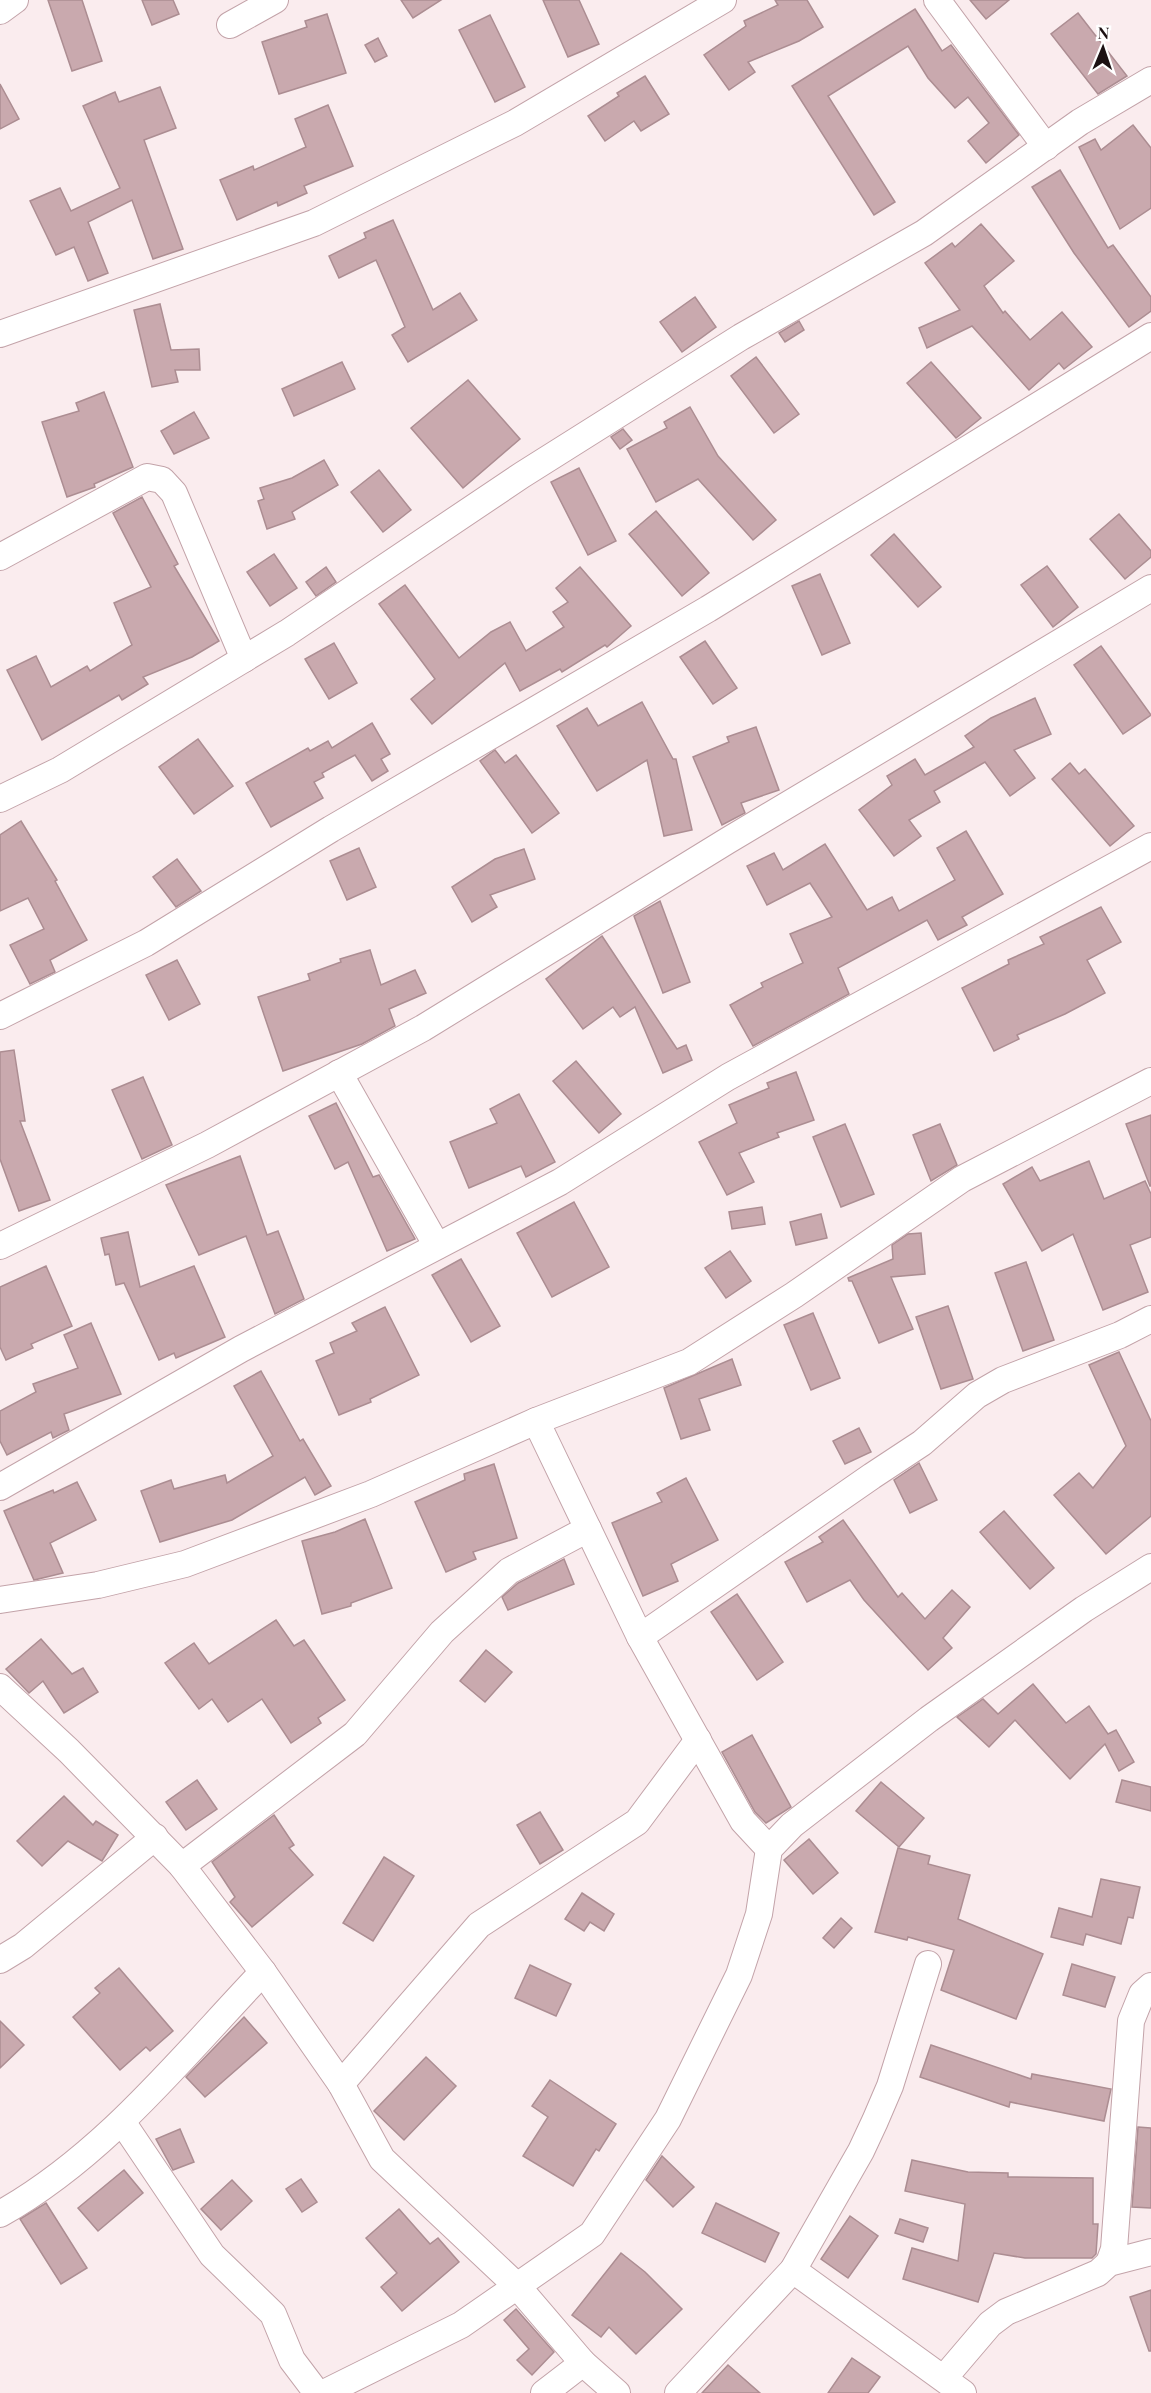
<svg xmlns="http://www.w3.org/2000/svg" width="1151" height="2393" viewBox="0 0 1151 2393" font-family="'Playfair Display',serif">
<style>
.building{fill:#c9a9ae;stroke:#ac8d92;stroke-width:1.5}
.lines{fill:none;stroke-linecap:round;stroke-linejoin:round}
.minor-casing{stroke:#c3a3a9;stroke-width:28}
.minor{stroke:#fff;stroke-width:26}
</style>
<rect width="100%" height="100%" fill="#faecee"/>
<g class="building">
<polygon points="48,0 82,0 102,61 72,71"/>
<polygon points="142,0 173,0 179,14 152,25"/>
<polygon points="401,0 441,0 413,18"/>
<polygon points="543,0 579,0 599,44 568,57"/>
<polygon points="775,0 807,0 823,27 799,41 748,62 755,72 729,90 704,55 746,26 744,21 778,5"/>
<polygon points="970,0 1009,0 986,19"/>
<polygon points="915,9 942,51 951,45 1019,135 986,163 968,141 989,123 968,97 955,108 928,78 908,46 828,96 895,202 874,215 792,86"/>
<polygon points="1078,13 1127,76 1098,94 1051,34"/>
<polygon points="327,14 346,73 279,94 262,42 307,27 305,21"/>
<polygon points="490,15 525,87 495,102 459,30"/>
<polygon points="378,38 387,56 375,62 365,45"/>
<polygon points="645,76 669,114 641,131 634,121 605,141 588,116 619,96 617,93"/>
<polygon points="0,84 19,119 0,129"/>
<polygon points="160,87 176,128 144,140 183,249 153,259 132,200 88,222 108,273 88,281 74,247 56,255 30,201 60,188 71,211 120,188 83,106 115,92 119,102"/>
<polygon points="328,105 353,166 304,186 307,193 278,206 277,202 237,220 220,180 253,166 254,170 306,147 295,119"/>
<polygon points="1133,125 1151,148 1151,208 1120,229 1079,147 1095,139 1101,150"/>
<polygon points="1060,170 1108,248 1113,245 1151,297 1151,311 1129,327 1074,253 1032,187"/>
<polygon points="393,220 433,310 460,293 477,320 408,362 392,335 405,327 376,260 339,278 329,256 366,238 364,233"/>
<polygon points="981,224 1014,261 984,286 1003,313 1005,311 1030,340 1062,312 1092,347 1064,369 1059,363 1029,390 972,326 927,348 919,328 960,310 925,263 952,243 955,247"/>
<polygon points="695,297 716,327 682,352 660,322"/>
<polygon points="160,304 171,350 199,349 200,370 175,370 178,382 152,387 134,310"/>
<polygon points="799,321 804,330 785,342 779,333"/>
<polygon points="756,357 799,414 774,433 731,376"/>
<polygon points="342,362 355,389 294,416 282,389"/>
<polygon points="931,362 981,418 956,438 907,383"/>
<polygon points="468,380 520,439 463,488 411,428"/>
<polygon points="104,392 133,467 94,484 95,487 67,497 42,422 79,411 76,403"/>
<polygon points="690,407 718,456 776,520 753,540 698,479 656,502 627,449 667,428 664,422"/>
<polygon points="194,412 209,438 174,454 161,431"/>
<polygon points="623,429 632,440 620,449 611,437"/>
<polygon points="324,460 338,485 292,512 295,519 267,529 258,501 264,499 260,488 292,478"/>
<polygon points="579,468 616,541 588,555 551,482"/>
<polygon points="379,470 411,510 383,532 351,492"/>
<polygon points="142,497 178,564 174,566 219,641 192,657 143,677 148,684 122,700 119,695 42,740 7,670 36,656 51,687 87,666 90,671 132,645 114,603 151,587 113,513"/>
<polygon points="656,511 709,573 682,596 629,534"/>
<polygon points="1119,514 1151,551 1151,557 1125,579 1090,539"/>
<polygon points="894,534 941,587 918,607 871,555"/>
<polygon points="274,554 297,588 270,606 247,572"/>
<polygon points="1047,566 1078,607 1053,627 1021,585"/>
<polygon points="326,567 336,582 316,596 306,582"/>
<polygon points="580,567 631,626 607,647 605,645 562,672 560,669 520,691 505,663 432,724 411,699 435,679 379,604 405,585 459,658 491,632 510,622 526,651 564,627 553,612 568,602 556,588"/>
<polygon points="820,574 850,643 822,655 792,586"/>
<polygon points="705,641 737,688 713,704 680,657"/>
<polygon points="334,643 357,683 329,699 305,659"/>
<polygon points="1101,646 1151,715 1123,734 1074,665"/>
<polygon points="1035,698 1051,734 1014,750 1035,778 1010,796 985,762 934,791 940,802 909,820 921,836 894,856 859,810 892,785 887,776 915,759 925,775 974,747 965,736 991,718"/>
<polygon points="642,702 673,759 676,759 692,830 664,836 647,760 597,791 557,726 587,708 598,726"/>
<polygon points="372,723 390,754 381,759 388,771 372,781 355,755 322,773 324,777 314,782 323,798 271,827 246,783 308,748 310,751 328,741 332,748"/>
<polygon points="756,727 779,790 741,803 745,813 722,825 693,757 729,742 727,737"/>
<polygon points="198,739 233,786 194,814 159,767"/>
<polygon points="495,750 505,763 516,755 559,813 532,833 480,761"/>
<polygon points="1070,763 1079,774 1085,769 1134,826 1110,846 1052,779"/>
<polygon points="21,821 57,880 55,881 87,940 50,960 55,972 30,984 10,945 44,929 28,898 0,911 0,835"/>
<polygon points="966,831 1003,894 962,917 967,925 938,940 927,920 838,968 849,994 753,1046 730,1005 763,987 761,983 803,963 790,934 832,917 810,883 767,905 747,866 774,853 783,870 825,844 867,910 892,897 899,911 955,880 937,848"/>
<polygon points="359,848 376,887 347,900 330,861"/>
<polygon points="524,849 535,879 490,895 497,907 472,922 452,887 495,859"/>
<polygon points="177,859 201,891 176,907 153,877"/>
<polygon points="660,901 690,982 663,993 634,916"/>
<polygon points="1101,907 1121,942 1087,960 1105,993 1065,1014 1017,1035 1019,1039 994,1051 962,988 1009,964 1008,960 1044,944 1040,937"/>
<polygon points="602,936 677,1049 686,1045 692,1060 663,1073 635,1007 620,1017 613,1007 583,1029 546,979"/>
<polygon points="370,950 381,985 415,970 426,993 389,1009 395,1026 362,1044 283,1071 258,997 310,980 308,974 341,962 340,959"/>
<polygon points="177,960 200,1004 169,1020 146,975"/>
<polygon points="14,1050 25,1121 20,1121 50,1200 19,1211 0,1159 0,1052"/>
<polygon points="576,1061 621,1114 599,1133 553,1081"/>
<polygon points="796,1072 814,1120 777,1133 779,1137 739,1153 754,1182 727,1195 699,1142 737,1123 729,1105 769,1088 767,1083"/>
<polygon points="143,1077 172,1145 142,1159 112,1090"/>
<polygon points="519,1094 555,1162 526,1177 521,1166 469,1188 450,1142 497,1123 490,1109"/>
<polygon points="336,1103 373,1177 379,1175 415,1239 387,1251 348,1162 335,1169 309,1116"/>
<polygon points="1151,1115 1151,1186 1150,1186 1126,1124"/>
<polygon points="845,1124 874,1194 841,1207 813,1137"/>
<polygon points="940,1124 957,1165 931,1181 913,1135"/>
<polygon points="240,1156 267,1235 278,1231 304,1299 275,1314 246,1236 199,1255 166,1185"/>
<polygon points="1089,1161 1104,1199 1145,1181 1151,1194 1151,1237 1130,1245 1148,1292 1103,1310 1073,1234 1042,1251 1003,1184 1032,1167 1040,1181"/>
<polygon points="574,1202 609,1267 552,1297 517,1233"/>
<polygon points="762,1207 765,1224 732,1229 729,1212"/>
<polygon points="821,1214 827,1238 796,1245 790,1222"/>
<polygon points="128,1232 140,1287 194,1266 225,1337 176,1358 174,1353 159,1360 124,1283 116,1285 109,1254 105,1255 101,1238"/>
<polygon points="921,1233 925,1274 891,1277 913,1329 879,1343 852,1281 849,1281 848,1278 893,1259 892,1245 908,1234"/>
<polygon points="730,1251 751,1281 726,1298 705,1268"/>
<polygon points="461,1259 500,1326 471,1342 432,1275"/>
<polygon points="1026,1262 1054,1340 1023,1351 995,1273"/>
<polygon points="46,1266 72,1326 31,1344 33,1348 6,1360 0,1347 0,1287"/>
<polygon points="948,1306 973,1379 941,1389 916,1317"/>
<polygon points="385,1307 419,1375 370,1399 371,1402 339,1415 316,1361 334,1353 330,1343 357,1331 352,1323"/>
<polygon points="813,1313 840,1378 811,1390 784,1325"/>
<polygon points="91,1323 121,1394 64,1414 69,1430 53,1438 51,1432 7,1455 0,1441 0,1411 36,1392 33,1384 78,1368 64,1335"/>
<polygon points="1119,1352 1151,1421 1151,1516 1106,1554 1054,1495 1079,1473 1093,1488 1126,1446 1089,1365"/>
<polygon points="732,1359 741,1385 699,1399 710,1430 681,1439 664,1388"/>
<polygon points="261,1371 300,1441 303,1439 331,1486 315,1495 305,1477 232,1520 160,1542 141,1491 171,1480 174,1489 225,1475 227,1483 273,1456 234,1386"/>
<polygon points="859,1428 871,1452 845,1464 833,1441"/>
<polygon points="919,1463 937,1500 910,1513 894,1480"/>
<polygon points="494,1464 517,1538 473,1552 476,1559 446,1572 415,1502 465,1480 464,1474"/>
<polygon points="686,1478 718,1540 671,1564 678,1581 643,1596 612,1523 662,1502 657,1493"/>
<polygon points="77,1482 96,1520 50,1543 63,1573 34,1580 4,1511 53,1490 54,1493"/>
<polygon points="1004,1511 1054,1568 1030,1589 980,1532"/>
<polygon points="365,1519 392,1588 351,1603 351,1606 322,1614 302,1541 335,1532"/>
<polygon points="843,1520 898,1597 902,1593 925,1619 952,1590 970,1607 943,1638 952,1648 928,1670 864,1600 850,1580 807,1602 785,1562 823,1542 819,1537"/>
<polygon points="564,1559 574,1584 508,1610 502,1597 518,1583"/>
<polygon points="737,1594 783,1662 757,1680 711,1612"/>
<polygon points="276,1620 294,1646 304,1640 345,1700 318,1718 321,1723 291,1743 262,1699 228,1722 212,1699 199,1709 165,1663 194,1643 209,1664"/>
<polygon points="41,1639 72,1674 83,1668 98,1692 64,1713 43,1681 29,1693 6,1669"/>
<polygon points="486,1650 512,1672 485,1702 460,1681"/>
<polygon points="1033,1684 1066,1723 1089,1706 1108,1734 1116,1730 1134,1762 1119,1771 1105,1744 1070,1779 1015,1720 989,1747 957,1717 983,1699 998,1714"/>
<polygon points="752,1735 791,1807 766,1823 755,1812 722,1752"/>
<polygon points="197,1780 217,1809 186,1830 166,1802"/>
<polygon points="1122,1780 1151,1787 1151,1811 1116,1802"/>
<polygon points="881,1782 924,1818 899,1847 856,1811"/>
<polygon points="64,1796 93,1825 96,1821 118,1835 102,1861 68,1841 42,1866 17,1841"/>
<polygon points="540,1812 563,1850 540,1864 517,1825"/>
<polygon points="274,1815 294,1845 289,1848 313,1875 252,1927 230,1902 235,1897 212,1862"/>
<polygon points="809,1839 838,1873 813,1894 784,1860"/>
<polygon points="898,1848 930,1856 928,1864 970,1875 958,1919 1043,1954 1016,2019 941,1990 954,1950 908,1937 907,1940 875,1932"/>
<polygon points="384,1857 414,1876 373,1941 343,1923"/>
<polygon points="1101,1879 1140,1887 1133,1918 1128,1917 1121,1944 1086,1934 1083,1945 1051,1937 1059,1908 1092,1917"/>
<polygon points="582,1893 614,1914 604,1931 590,1922 584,1931 565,1919"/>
<polygon points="841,1918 852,1928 834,1948 823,1938"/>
<polygon points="1072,1964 1115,1977 1105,2007 1063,1995"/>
<polygon points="530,1965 571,1984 556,2016 515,1998"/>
<polygon points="119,1968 173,2031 150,2051 146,2047 120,2070 73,2017 100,1993 95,1988"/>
<polygon points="244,2017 267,2043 205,2097 186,2077"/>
<polygon points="0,2021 24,2045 0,2068"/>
<polygon points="931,2045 1031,2079 1032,2074 1111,2089 1104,2121 1010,2102 1009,2107 920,2077"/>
<polygon points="426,2057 456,2086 404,2140 374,2111"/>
<polygon points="550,2080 616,2124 599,2151 596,2149 573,2186 523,2156 548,2117 532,2106"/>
<polygon points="1138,2127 1151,2128 1151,2208 1132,2207"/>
<polygon points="180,2129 194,2162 173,2170 156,2139"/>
<polygon points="662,2156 694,2187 673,2207 646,2180"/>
<polygon points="912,2160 968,2172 1008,2173 1008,2177 1093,2178 1093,2224 1098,2224 1096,2254 1092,2258 1025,2258 994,2253 978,2302 903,2279 912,2248 958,2261 965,2204 905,2191"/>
<polygon points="124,2170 143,2193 98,2231 78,2208"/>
<polygon points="301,2179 317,2202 302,2212 286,2189"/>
<polygon points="232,2180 252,2201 221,2230 201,2209"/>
<polygon points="46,2203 87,2268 61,2284 20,2219"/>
<polygon points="716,2203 779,2233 765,2262 702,2233"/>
<polygon points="399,2209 430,2244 438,2238 459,2262 402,2311 381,2287 397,2273 366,2238"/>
<polygon points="850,2216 878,2236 848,2278 821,2259"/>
<polygon points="900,2219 928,2228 923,2242 895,2233"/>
<polygon points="621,2253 645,2272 682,2309 636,2354 609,2327 601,2337 572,2315"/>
<polygon points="1151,2290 1151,2351 1149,2351 1130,2297"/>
<polygon points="516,2309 554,2352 532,2375 517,2360 529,2349 504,2320"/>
<polygon points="852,2358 880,2377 868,2393 828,2393"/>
<polygon points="728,2365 760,2393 702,2393"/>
</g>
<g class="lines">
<defs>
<g id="minor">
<polyline points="937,0 1046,147"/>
<polyline points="0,11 15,0"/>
<polyline points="230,25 275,0"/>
<polyline points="0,334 314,223 515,123 723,0"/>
<polyline points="0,557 147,477 162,480 174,493 244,659"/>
<polyline points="0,799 60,770 287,633 522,475 741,337 924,233 1080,122 1151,80"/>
<polyline points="0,1016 146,943 331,829 708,609 1151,336"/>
<polyline points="339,1073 437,1246"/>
<polyline points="0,1246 207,1145 423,1028 727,841 1151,588"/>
<polyline points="536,1421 640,1637 743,1821 769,1849"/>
<polyline points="0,1487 241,1349 560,1182 728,1077 1151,846"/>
<polyline points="0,1600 98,1585 185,1564 371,1494 536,1421 689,1362 794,1295 962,1179 1151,1081"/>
<polyline points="640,1637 872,1476 922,1443 977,1395 1003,1380 1120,1335 1151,1319"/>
<polyline points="0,1687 69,1751 182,1866 263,1972 341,2084 382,2159 518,2287 583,2363 617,2393"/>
<polyline points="182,1866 355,1734 442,1632 509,1571 588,1529"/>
<polyline points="0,1960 23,1946 155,1837"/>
<polyline points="341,2084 479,1925 637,1822 698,1740"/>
<polyline points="123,2123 212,2255 273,2314 292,2360 317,2393"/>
<path d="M0,2214C105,2155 181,2058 263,1972"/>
<polyline points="1109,2263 1114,2249 1131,2021 1142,1994 1151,1986"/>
<polyline points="793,2270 963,2393"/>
<polyline points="944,2378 990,2324 1006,2312 1098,2273 1109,2263 1151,2252"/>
<polyline points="324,2393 461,2325 592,2234 668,2119 739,1975 759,1914 769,1849 792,1825 929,1719 1084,1609 1151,1567"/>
<polyline points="544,2393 583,2363"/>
<polyline points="678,2393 793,2270 861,2151 875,2121 890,2086 928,1964"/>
</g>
</defs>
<use href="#minor" class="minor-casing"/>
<use href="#minor" class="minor"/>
</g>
<g transform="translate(1103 48) rotate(2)" stroke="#ffffff" stroke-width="4.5" paint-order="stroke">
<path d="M0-4.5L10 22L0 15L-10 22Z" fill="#1c1113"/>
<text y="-9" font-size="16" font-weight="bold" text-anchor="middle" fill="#1c1113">N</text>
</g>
</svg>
